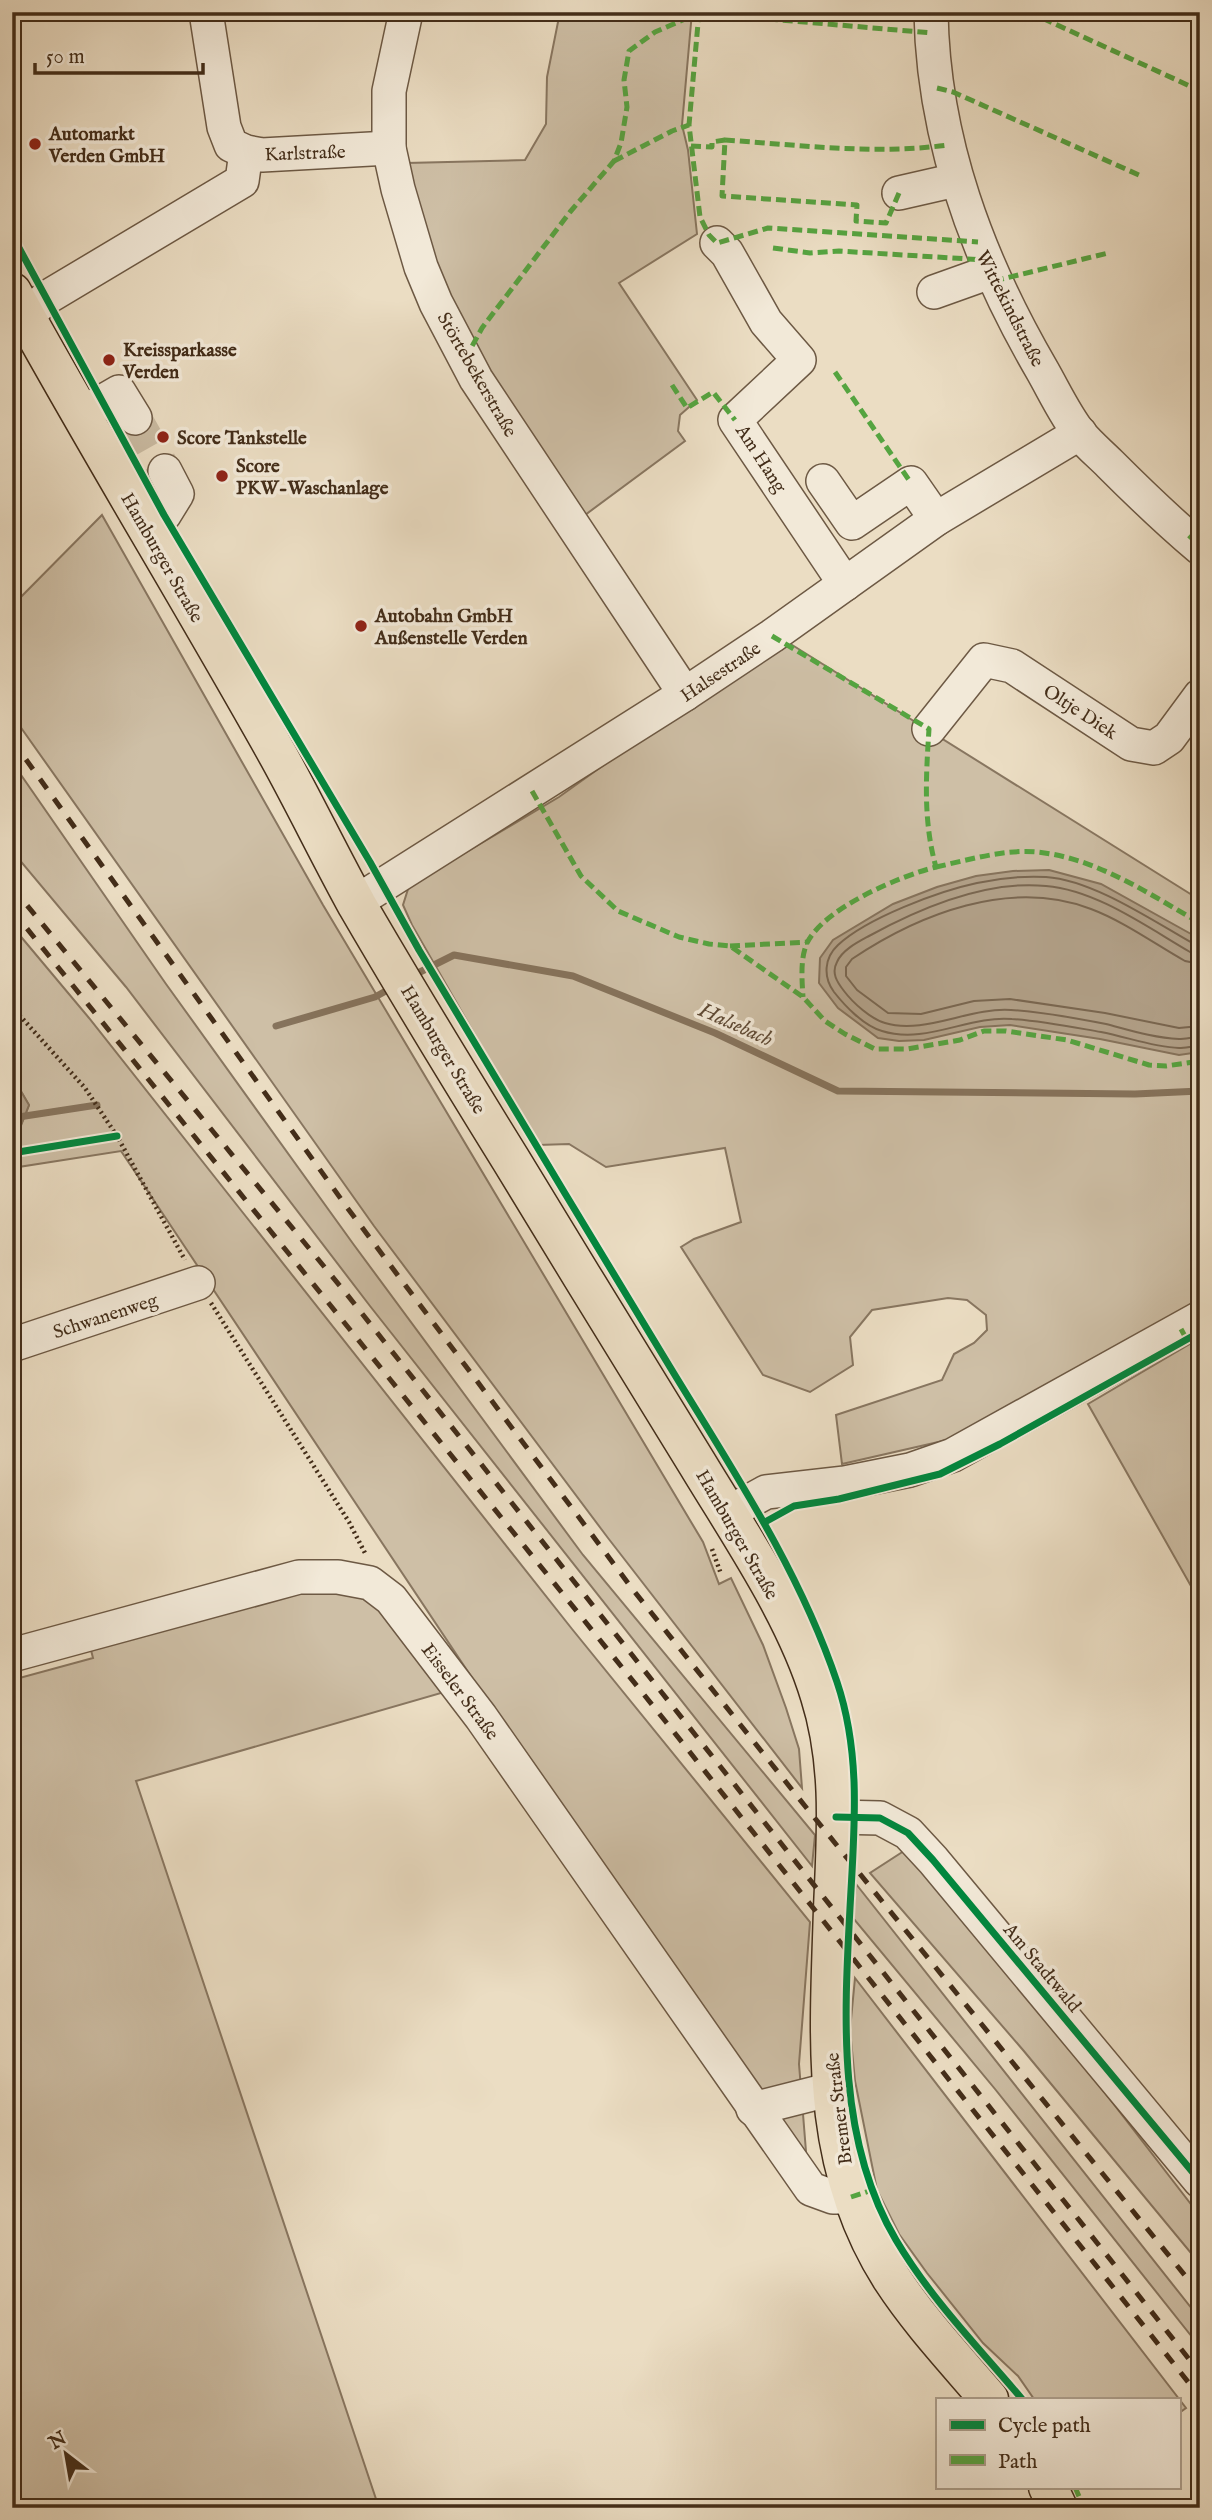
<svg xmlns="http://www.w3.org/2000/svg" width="1212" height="2520" viewBox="0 0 1212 2520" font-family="'IM FELL English',serif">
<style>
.green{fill:#cebfa6;stroke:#887660;stroke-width:2}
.water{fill:#b2a189;stroke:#86735c;stroke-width:2}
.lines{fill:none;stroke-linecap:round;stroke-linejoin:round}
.shore{stroke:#7a6751;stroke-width:2}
.stream{stroke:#86735c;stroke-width:7}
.minor-tunnel{stroke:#c9baa1;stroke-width:33;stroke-dasharray:33 17;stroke-linecap:butt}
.minor-casing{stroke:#6d5944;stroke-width:36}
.major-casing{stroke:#432d19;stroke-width:41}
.path{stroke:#432d19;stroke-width:4.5;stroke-dasharray:2 3.5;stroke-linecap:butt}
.minor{stroke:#f2e9d8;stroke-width:33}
.major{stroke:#ebddc3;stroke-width:38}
.rail{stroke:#432d19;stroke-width:5;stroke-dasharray:12 12;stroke-linecap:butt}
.quiet{stroke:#55a440;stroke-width:5;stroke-dasharray:10 5;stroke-linecap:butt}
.cycleway-casing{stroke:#f2e9d8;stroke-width:11}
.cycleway{stroke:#00873e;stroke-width:7}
.poi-dot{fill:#8f2418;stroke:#f2e9d8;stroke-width:2.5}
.labels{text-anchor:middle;stroke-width:7;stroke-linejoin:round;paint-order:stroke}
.poi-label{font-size:19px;font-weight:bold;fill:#432d19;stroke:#f2e9d8;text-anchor:start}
.street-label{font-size:19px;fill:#432d19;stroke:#f2e9d8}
.water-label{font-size:21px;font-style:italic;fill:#5f4a35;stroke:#f2e9d8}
</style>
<rect width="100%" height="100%" fill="#ebddc3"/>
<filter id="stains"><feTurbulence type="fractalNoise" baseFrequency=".00286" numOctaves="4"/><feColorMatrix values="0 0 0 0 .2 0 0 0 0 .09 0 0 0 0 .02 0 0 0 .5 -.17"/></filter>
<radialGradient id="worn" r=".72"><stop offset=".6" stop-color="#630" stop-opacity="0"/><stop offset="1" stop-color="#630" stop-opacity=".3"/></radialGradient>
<g class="green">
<path d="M665,12H692L682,125L688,150L697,234L619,283L697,400L680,415L678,431L685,441L585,515C525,427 457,339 424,237C416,213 412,188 407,163L525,160L546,124L547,77L559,17Z"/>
<polygon points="102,515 323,905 703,1542 719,1584 731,1578 763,1645 786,1708 799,1749 802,1788 608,1538 374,1226 12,715 12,606"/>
<polygon points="781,638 1200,900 1200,1310 969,1435 842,1464 836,1415 942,1380 954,1354 974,1343 987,1330 986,1315 967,1300 948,1298 872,1310 850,1337 853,1365 810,1392 763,1375 681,1247 694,1239 741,1222 725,1148 606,1167 569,1144 538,1145 412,925 403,905 409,886 559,797"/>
<polygon points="12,762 166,984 354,1245 583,1555 815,1835 812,1866 370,1306 126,987 12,851"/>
<polygon points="12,926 89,1018 572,1629 810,1922 799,2064 807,2164 620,1900 121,1151 12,1168 12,1129 20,1127 29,1105 12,1076"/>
<polygon points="1195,1341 1200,1344 1200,1602 1088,1404"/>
<polygon points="302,1587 361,1598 384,1611 448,1691 136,1781 379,2508 12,2508 12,1680 93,1658 90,1646"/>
<polygon points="907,1849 961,1906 1200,2216 1200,2264 1023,2050 870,1873"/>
<polygon points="856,1884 1200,2319 1200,2347 995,2089 853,1918"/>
<polygon points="855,1978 1186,2408 1179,2413 1179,2399 1034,2399 1018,2376 983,2343 927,2273 899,2234 877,2190 855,2081 850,2030"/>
</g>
<g class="water">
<polygon points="1049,870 1101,884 1200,939 1200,1052 1179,1055 1100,1039 1010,1025 980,1027 924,1040 899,1041 878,1038 838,1008 819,983 820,958 833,940 893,904 937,887 976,876 1013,871"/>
<polygon points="12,1076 29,1105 20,1128 12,1129"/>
</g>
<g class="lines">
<g class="shore">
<path d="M1200,945L1194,944C1153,921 1093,880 1046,877C1024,876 999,878 977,883C939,891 867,918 838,945C824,958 823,977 834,992C845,1006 864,1026 882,1031C926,1045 969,1015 1012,1019C1042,1021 1072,1027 1101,1032C1127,1037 1153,1047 1179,1048C1186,1048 1193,1046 1200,1046"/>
<path d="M1200,953L1190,952C1147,927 1096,890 1046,886C987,880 920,908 869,936C858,942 842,950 837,962C831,973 837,982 844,991C853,1003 871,1019 885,1023C924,1035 970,1007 1011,1010C1042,1012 1075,1018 1106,1024C1129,1030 1154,1038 1179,1039C1186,1039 1193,1037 1200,1037"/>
<path d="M1200,964L1185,961C1155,944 1123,921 1091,909C1010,878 919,914 852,959L846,967V976L857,990L888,1013L921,1014L974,1001L1010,999L1105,1013L1179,1028L1200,1026"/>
</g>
<g class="stream">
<polyline points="412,976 454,955 573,976 715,1033 838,1091 1135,1094 1200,1091"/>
<polyline points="276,1026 375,997 393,987"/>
<polyline points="12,1118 97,1105"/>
</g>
<polyline class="minor-tunnel" points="135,418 165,471"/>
<defs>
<g id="minor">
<polyline points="206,12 224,127 231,145 246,152 262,155 389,148"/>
<polyline points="406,12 389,91 389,148 398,189 421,267 436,303 476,379 685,694"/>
<path d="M931,12C933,141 978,260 1042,370C1054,391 1065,415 1080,434C1089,445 1100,454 1110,464C1139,493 1168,521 1200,548"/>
<polyline points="899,193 956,180"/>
<polyline points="717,243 727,253 766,322 799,360 735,420 845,584"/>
<polyline points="934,292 990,272"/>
<polyline points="12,325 26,317 46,298 242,181 246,152"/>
<polyline points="81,414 119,392 135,418"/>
<polyline points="823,481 852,523 911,483 936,519"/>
<polyline points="145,525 164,515 177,494 165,471"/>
<polyline points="929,729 984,660 1012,666 1131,744 1154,748 1169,738 1200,696"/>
<polyline points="356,902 685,694 772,636 936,519 1080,433"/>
<polyline points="12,1345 198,1283"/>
<polyline points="728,1513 766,1492 845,1483 910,1470 953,1455 1200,1318"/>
<polyline points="12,1655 299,1577 338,1577 370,1583 391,1599 481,1717 811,2189 833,2197 851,2197"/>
<polyline points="836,1817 880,1818 908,1833 933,1860 1200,2181"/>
<polyline points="753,2109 832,2089"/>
</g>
<g id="major">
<path d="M12,292C98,449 192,601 279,757C306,806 330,856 357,905C407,991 459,1076 511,1160C573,1262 635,1363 698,1465C741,1536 796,1616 820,1696C842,1765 836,1838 833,1909C829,2039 818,2164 892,2279C920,2322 956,2360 989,2399"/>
<polyline points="1048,2487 1058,2508"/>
</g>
</defs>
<use href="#minor" class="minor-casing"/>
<use href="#major" class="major-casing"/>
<g class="path">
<polyline points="12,1007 85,1088 117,1136 185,1260"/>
<polyline points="211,1303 349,1522 366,1555"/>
<polyline points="712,1549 721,1574"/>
</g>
<use href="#minor" class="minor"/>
<use href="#major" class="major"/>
<g class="rail">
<polyline points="12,740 346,1206 634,1591 805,1806 1200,2294"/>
<polyline points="12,887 345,1292 1200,2373"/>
<polyline points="12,910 666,1722 1200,2397"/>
</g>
<g class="quiet">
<polyline points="699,12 689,125 700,217 709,235 717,243 768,228 978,242"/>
<polyline points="1029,12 1192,87"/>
<polyline points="937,88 953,92 1139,175"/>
<polyline points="691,146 712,147 712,142 725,140"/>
<polyline points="614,161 672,131 689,125"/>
<path d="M899,193L886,223L856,221L857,205L722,196L725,140C800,145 874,155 948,145"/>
<polyline points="773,248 810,253 839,251 985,260"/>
<polyline points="994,281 1108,253"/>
<polyline points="465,359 482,328 570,212 614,161 621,143 627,107 624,80 629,51 655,32 699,13 932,33"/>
<polyline points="835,372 911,483"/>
<polyline points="672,385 687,408 713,392 735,420"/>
<polyline points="1189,539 1200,527"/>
<path d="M772,636L929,729C926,776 923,821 936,867C900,876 824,908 807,943C800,959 802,980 803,997"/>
<polyline points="532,791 581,876 618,911 679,937 709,944 730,946 803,997 825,1021 845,1034 875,1049 907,1049 960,1040 984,1031 1006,1031 1067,1040 1149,1065 1166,1066 1200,1061"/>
<path d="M936,867C968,860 1004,849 1037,852C1097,858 1149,894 1200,923"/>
<polyline points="730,946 808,942"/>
<polyline points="1181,1329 1187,1340 1200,1347"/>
<polyline points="851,2197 872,2190"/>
<polyline points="1075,2487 1084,2508"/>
</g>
<defs>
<g id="cycleway">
<path d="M12,235L164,515L370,862L419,950C502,1090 586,1228 670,1367C732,1469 799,1569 837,1682C862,1756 854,1832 850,1908C844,2019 837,2140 896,2240C931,2299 978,2347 1022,2399"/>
<polyline points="12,1153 117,1136"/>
<polyline points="765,1522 794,1506 839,1499 940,1474 1000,1444 1200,1332"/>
<polyline points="836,1817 880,1818 908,1833 933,1860 1200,2181"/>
</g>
</defs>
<use href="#cycleway" class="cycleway-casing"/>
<use href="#cycleway" class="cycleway"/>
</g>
<g class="poi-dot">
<circle cx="35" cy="144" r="7"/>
<circle cx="109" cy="360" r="7"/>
<circle cx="163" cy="437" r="7"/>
<circle cx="222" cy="476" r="7"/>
<circle cx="361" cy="626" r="7"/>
</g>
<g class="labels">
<g class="poi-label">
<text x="49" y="140">Automarkt<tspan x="49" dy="22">Verden GmbH</tspan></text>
<text x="123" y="356">Kreissparkasse<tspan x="123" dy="22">Verden</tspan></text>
<text x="177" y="444">Score Tankstelle</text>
<text x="236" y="472">Score<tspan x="236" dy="22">PKW-Waschanlage</tspan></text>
<text x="375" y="622">Autobahn GmbH<tspan x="375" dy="22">Außenstelle Verden</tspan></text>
</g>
<g class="street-label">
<text transform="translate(305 152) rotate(-2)" y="7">Karlstraße</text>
<text transform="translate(1011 308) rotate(63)" y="7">Wittekindstraße</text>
<text transform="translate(478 374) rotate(60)" y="7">Störtebekerstraße</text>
<text transform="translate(762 458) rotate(57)" y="7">Am Hang</text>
<text transform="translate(163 557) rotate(60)" y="7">Hamburger Straße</text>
<text transform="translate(720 671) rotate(-34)" y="7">Halsestraße</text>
<text transform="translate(1081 711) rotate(33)" y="7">Oltje Diek</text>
<text transform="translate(444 1049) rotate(59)" y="7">Hamburger Straße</text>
<text transform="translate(105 1315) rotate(-18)" y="7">Schwanenweg</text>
<text transform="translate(738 1534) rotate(60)" y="7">Hamburger Straße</text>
<text transform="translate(461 1691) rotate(53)" y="7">Eisseler Straße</text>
<text transform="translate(1043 1967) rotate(50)" y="7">Am Stadtwald</text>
<text transform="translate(838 2109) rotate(-97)" y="7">Bremer Straße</text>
</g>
<g class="water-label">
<text transform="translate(736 1024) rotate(24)" y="7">Halsebach</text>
</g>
</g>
<rect width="1212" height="2520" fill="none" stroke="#ebddc3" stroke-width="42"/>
<rect x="14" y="14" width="1184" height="2492" fill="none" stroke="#432d19" stroke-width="3.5"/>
<rect x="21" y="21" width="1170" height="2478" fill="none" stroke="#432d19" stroke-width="2"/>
<rect x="936" y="2398" width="245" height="91" fill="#f2e9d8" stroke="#ac9e8c" stroke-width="2"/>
<rect x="950" y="2420" width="35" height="10" fill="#00873e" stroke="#ac9e8c" stroke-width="2"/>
<text x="998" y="2432" font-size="21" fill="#432d19">Cycle path</text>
<rect x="950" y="2455" width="35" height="10" fill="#55a440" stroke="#ac9e8c" stroke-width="2"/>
<text x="998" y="2468" font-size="21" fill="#432d19">Path</text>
<g transform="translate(66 2454) rotate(329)" stroke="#f2e9d8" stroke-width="5" paint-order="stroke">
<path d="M0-5L12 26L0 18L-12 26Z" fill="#432d19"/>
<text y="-10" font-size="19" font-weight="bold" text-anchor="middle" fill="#432d19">N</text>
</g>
<path d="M35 63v10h168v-10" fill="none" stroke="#432d19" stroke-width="3.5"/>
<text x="46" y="63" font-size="21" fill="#432d19" stroke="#f2e9d8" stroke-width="5" paint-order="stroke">50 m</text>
<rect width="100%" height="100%" filter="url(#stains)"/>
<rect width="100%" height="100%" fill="url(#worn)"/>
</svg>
